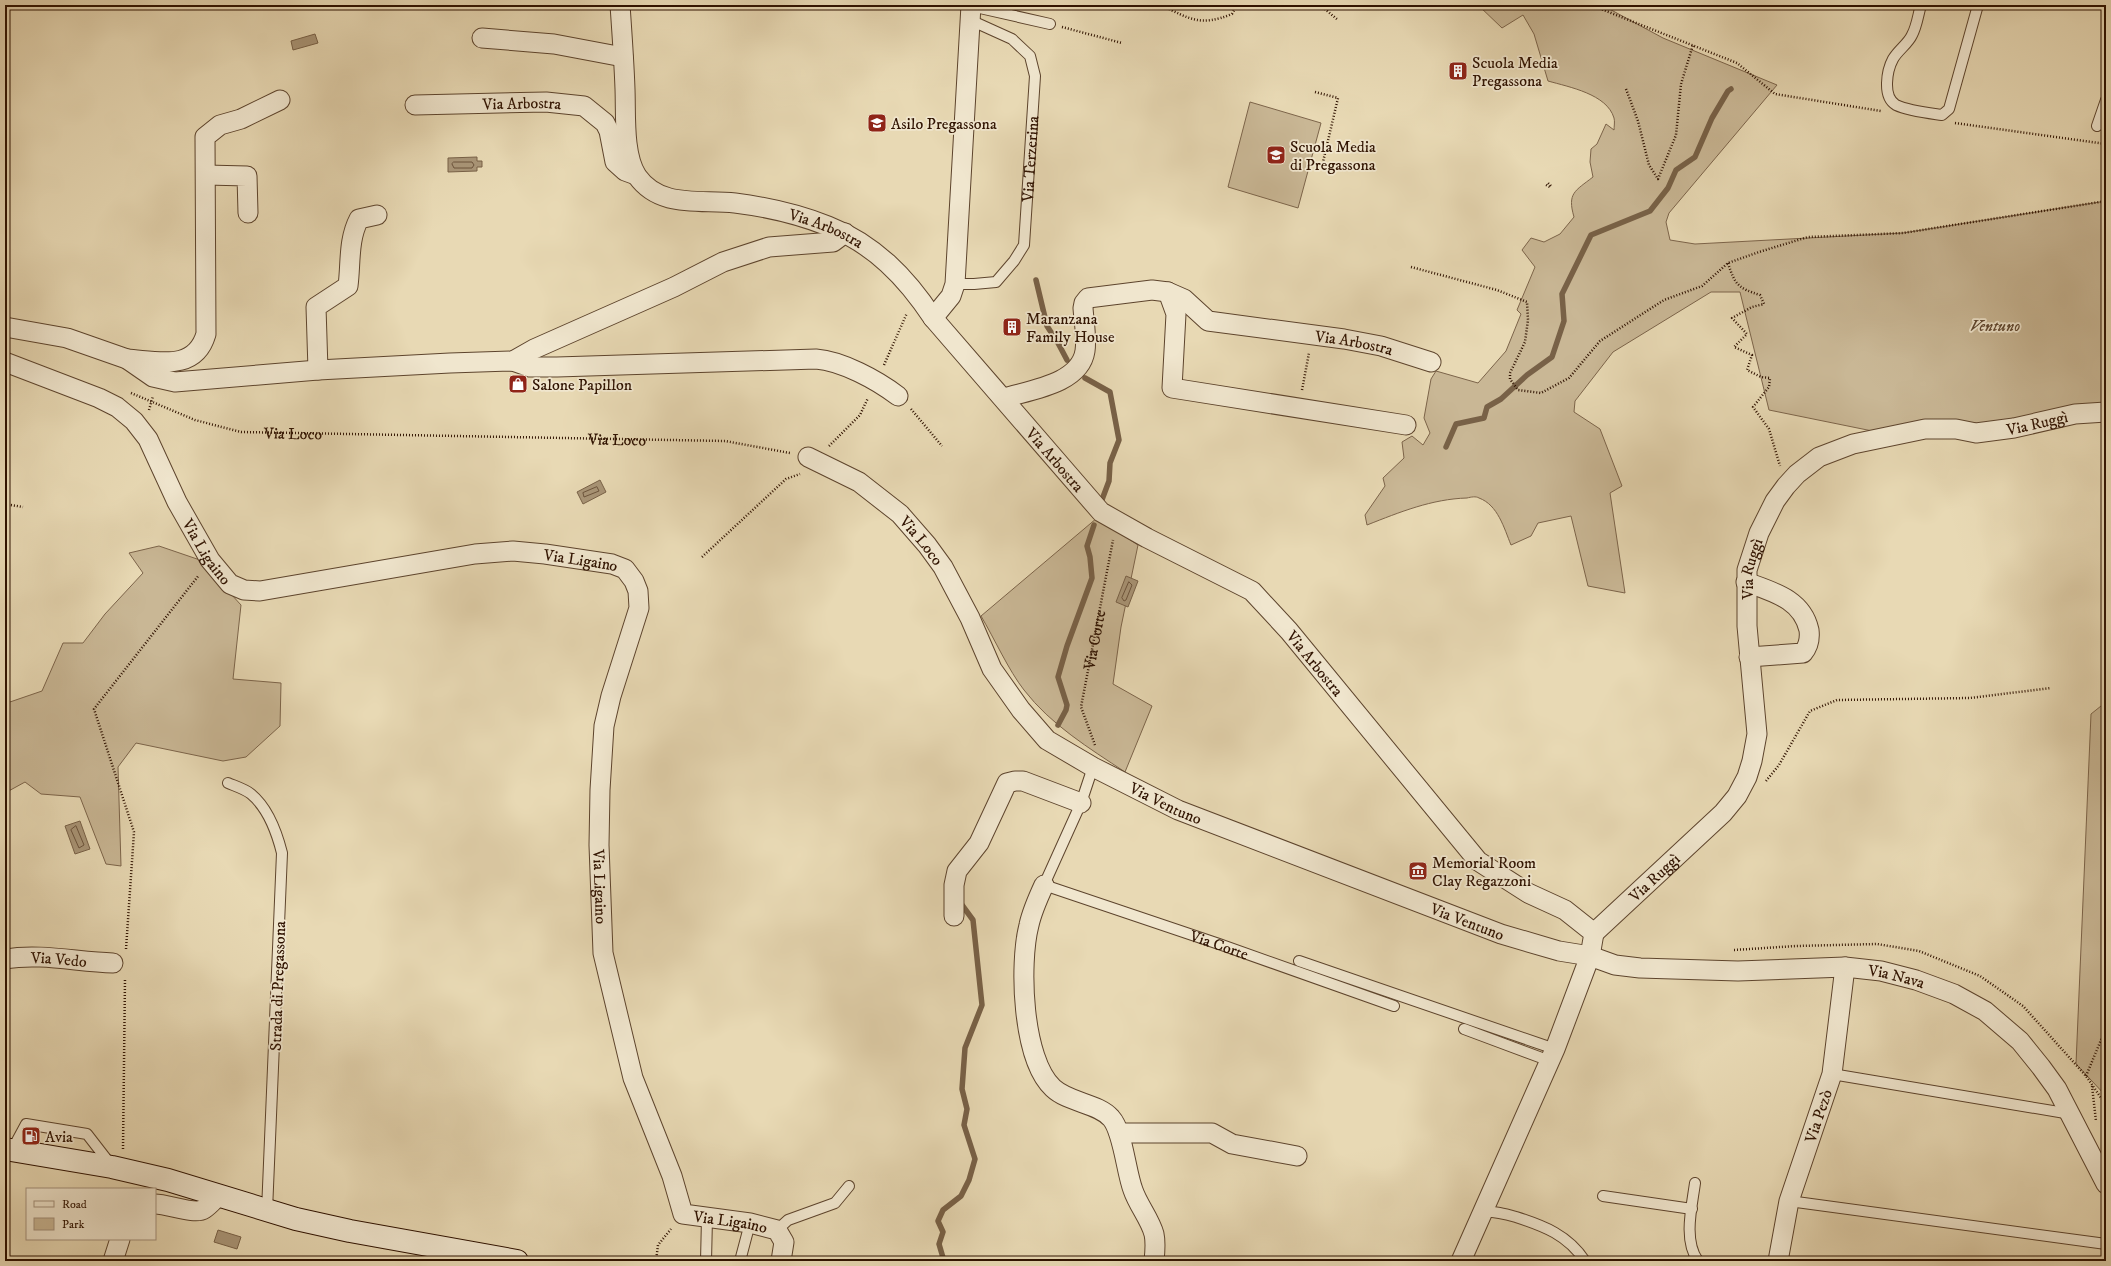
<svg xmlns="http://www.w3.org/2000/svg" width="2111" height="1266" viewBox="0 0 2111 1266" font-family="'IM FELL DW Pica',serif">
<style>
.green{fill:#c9b795;stroke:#7c644a}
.water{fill:#a99577;stroke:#786147}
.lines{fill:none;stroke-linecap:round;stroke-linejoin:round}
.shore{stroke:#6c543c;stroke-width:1}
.stream{stroke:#786147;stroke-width:5.5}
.lane-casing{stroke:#5d442d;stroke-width:12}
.street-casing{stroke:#5d442d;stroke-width:21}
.secondary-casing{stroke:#2f1200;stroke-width:24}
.path{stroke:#2f1200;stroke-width:2.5;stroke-dasharray:1 2;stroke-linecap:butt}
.lane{stroke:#f0e6ce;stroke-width:10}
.street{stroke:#f0e6ce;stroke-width:19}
.secondary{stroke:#f0e6ce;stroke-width:22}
.labels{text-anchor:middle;stroke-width:3.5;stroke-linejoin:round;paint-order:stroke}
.poi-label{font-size:16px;fill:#2f1200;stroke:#f0e6ce;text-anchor:start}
.street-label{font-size:16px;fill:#2f1200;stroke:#f0e6ce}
.park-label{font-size:16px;font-style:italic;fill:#5d442d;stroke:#f0e6ce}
</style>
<rect width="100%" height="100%" fill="#e8d9b4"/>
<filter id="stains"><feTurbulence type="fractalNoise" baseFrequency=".005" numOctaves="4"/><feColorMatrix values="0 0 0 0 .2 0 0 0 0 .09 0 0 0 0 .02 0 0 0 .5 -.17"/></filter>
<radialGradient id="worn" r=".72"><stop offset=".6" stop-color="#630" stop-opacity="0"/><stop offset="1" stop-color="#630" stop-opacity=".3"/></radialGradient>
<g class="green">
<path d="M1478,5H1602L1663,38L1777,85L1669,213L1666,222L1670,240L1695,244L1903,233L2106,201V412L1892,435L1769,410L1740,292H1711L1613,352L1575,401L1574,412L1600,429L1622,486L1610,493L1625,593L1588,586L1571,516L1538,523L1531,536L1511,545C1504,528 1498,505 1479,498C1476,496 1471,497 1467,498C1432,499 1400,512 1367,525L1365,515L1385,486L1383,478L1404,458L1402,442L1412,436L1423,445L1430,433L1424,418L1431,379L1436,371L1478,383L1506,351L1521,314L1517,310L1535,267L1522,250L1531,238L1544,242L1560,234L1574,217C1567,193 1575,191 1593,177L1590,162L1591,149L1597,144L1606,124L1614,130C1614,127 1615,121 1614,118C1607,94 1569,87 1548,81L1534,34L1523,15L1502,28Z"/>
<polygon points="1250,102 1321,123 1298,208 1228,187"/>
<path d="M1097,518L1138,545L1121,627L1113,684L1152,706L1125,772C1089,748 1051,725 1024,690C1009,671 994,638 981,616Z"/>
<polygon points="159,546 200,560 241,605 233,679 281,683 280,726 246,757 223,761 136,743 118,767 121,866 106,864 80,797 41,794 25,782 5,793 5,711 7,703 42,691 63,643 83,643 105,614 143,573 129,553"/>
<polygon points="2106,702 2106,1096 2076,1064 2091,714"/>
</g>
<g class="water">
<polygon points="315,34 318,43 293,50 291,41"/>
<polygon points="477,157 477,161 482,161 482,167 477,167 477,171 448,172 448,158"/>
<polygon points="600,480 606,492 583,504 577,492"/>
<polygon points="1126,576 1138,581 1128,607 1116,602"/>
<polygon points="80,821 90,849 75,854 65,826"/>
<polygon points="218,1230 241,1237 237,1249 214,1242"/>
</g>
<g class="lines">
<g class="shore">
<polygon points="454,162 472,162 474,165 472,168 454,168 452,164"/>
<polygon points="597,487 599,491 584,497 583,493"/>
<polygon points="1129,582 1132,585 1126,600 1124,601 1122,598"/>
<polygon points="76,826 84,845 79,848 71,830"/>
</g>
<g class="stream">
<polyline points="1036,280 1047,326 1058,343 1067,360"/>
<polyline points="1085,378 1110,392 1119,440 1110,463 1109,481 1100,505"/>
<polyline points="1446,447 1456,424 1484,418 1487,407 1501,399 1527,375 1552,357 1564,321 1562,294 1591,235 1650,211 1668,188 1676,170 1695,157 1712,118 1728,91 1731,89"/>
<polyline points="1058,725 1066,710 1067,705 1058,677 1067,646 1092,578 1090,557 1087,546 1094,525"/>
<polyline points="944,1261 939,1244 943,1232 938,1221 943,1210 961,1196 969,1180 975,1159 964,1125 967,1109 962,1089 965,1048 982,1005 973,920 962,905"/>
</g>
<defs>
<g id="lane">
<path d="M1921,5C1918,15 1917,26 1912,35C1908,44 1898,50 1893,59C1887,70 1882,97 1896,105C1909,111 1928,113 1942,115L1949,109L1978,5"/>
<polyline points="971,6 1050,24"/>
<polyline points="2097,126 2106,100"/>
<path id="s3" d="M955,284H974L996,282L1014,261L1024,245L1035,76L1030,56L1012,39L970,20"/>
<path id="s4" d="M1093,767L1081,803L1044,885L1219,944L1394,1006"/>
<path d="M228,783C235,786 245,789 251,794C268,808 277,833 282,853L267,1211"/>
<polyline points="1299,961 1555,1049"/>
<polyline points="1464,1029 1550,1061"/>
<polyline points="1832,1074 2071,1114"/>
<polyline points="12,1150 26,1124 87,1134 111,1165"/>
<path d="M1695,1183C1692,1206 1683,1240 1698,1261"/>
<polyline points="1603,1196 1692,1209"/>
<polyline points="1789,1201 2106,1244"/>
<path d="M1483,1212C1494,1211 1505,1214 1516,1217C1544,1226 1568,1235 1585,1261"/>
<polyline points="777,1230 788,1220 835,1203 849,1186"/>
<polyline points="706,1261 707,1218"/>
<polyline points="740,1261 750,1223"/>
</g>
<g id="street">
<path id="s5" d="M620,5C622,33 624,61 625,89C626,114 623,155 637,176C660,209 701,199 735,203C767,207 798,214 828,226C874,244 906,277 933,318L1101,512L1147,538L1252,591L1289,631L1478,861L1528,893L1565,910L1594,933L1590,956L1555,1049L1461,1261"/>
<polyline points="482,38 554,44 623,57"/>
<path id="s6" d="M415,105L546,102L584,106L605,123L609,131L615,162L625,171L636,175"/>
<polyline points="206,175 247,176 248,213"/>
<polyline points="1168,292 1176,314 1172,388 1406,425"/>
<polyline points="933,318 951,296 955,284 971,5"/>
<path d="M5,327L67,338L127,359L153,377L175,382L318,370L450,363L513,361L530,367H557L816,359C842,361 877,380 898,396"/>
<path d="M127,359C158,361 195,372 206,334L205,137L220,125L241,119L280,100"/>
<polyline points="513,361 534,349 674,287 723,262 769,247 833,242 845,233"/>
<path id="s7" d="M5,362L99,398L117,407L134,421L148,439L177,502L210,560L230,584L244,590L260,591L475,554L513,551L545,554L612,564L625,569L634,581L638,591L639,608L611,696L604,726L600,790L599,845L603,953L633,1078L672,1176L683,1214L750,1223L777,1230L784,1242L781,1261"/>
<path d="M318,370L316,307L348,286C351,263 348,240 359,219L377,215"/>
<path id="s8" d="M1004,398C1030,390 1080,384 1085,351C1087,338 1084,322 1083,308L1084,303L1088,298L1152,290L1168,292L1184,299L1208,321L1344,339L1381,346L1431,362"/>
<path id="s9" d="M808,457L859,482L900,514L927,545L943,567L970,618L992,669L1021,710L1047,740L1093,767L1178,810L1501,934L1559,951L1590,956L1615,965L1640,968L1738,971L1845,967L1881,971L1916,980L1954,994L1985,1011L2020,1041L2041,1067L2057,1089L2106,1184"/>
<path d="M1746,582C1773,592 1802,599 1809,630C1810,638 1808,647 1803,653L1749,657"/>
<path d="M1044,885C1038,898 1032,911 1029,925C1019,964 1022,1059 1053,1088C1069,1103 1098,1103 1111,1118C1123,1131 1126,1172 1133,1190C1138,1205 1150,1219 1154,1234C1156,1243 1155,1252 1154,1261"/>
<polyline points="954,916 954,885 957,871 979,843 1007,783 1015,781 1023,781 1081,803"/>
<path id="s10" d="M1594,933L1723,813L1737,796L1747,777L1752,761L1757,734L1747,626V570L1759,533L1775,501L1786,486L1797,474L1819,457L1853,444L1925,429H1956L1976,433L2014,428L2075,414L2106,412"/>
<path id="s11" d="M5,959C41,953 77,962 113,963"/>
<polyline points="1119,1133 1212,1133 1232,1144 1297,1156"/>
<path d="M155,1204C168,1204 195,1215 204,1209C209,1206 214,1200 218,1196"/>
<polyline points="113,1261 120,1239"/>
<path id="s12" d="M1778,1261L1789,1201L1832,1074L1845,967"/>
</g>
<polyline id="secondary" points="5,1149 112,1167 168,1180 296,1219 350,1231 517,1261"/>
</defs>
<use href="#lane" class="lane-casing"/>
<use href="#street" class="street-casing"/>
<use href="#secondary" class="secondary-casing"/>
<g class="path">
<path d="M1161,5C1190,19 1200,27 1232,14L1237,5"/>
<polyline points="1320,5 1338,20"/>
<polyline points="1591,5 1737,63 1775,94 1881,111"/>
<polyline points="1062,27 1122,43"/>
<polyline points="1626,89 1638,121 1649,165 1658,179 1676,135 1681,84 1693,45"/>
<polyline points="1315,92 1338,98 1323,162"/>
<polyline points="1955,123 2106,144"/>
<polyline points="1546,185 1550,187 1551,186 1548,183"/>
<path d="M1728,263C1735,285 1738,288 1760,295L1764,304L1752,307L1732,318L1747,334L1734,347L1752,355L1747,370L1761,377L1770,378L1769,387L1753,407L1769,429L1780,466"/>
<polyline points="1411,267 1497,290 1527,302 1528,320 1525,342 1510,373 1510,379 1518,390 1541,393 1569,378 1600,341 1664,300 1702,286 1728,263 1759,252 1808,237 1903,233 2106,201"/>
<polyline points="884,365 907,313"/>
<polyline points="1302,390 1309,353"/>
<path id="s1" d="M131,393L195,420L241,432L725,441L790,453"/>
<polyline points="911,409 942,446"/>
<polyline points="149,410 153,396"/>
<polyline points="829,446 860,415 868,398"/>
<polyline points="5,504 23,507"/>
<polyline points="702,557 786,479 800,474"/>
<path id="s2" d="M1095,745L1081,707L1113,540"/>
<polyline points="1766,781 1779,765 1810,711 1837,700 1970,698 2051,688"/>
<polyline points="126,949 134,832 94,709 199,575"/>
<polyline points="1734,950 1796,946 1877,944 1919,951 1980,976 2023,1006 2086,1076 2106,1105"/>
<polyline points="2086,1076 2106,1028"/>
<polyline points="2092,1086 2096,1121"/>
<polyline points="123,1149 125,978"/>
<polyline points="656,1261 658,1245 671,1229"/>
</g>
<use href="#lane" class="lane"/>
<use href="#street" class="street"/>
<use href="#secondary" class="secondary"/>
</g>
<defs>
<symbol id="building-square" viewBox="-11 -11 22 22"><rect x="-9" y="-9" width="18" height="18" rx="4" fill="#8f2418" stroke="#f0e6ce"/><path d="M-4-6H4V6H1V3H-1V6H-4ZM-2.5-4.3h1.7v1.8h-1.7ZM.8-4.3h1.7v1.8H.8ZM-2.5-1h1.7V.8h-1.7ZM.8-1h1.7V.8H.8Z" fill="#fff"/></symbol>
<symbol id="school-square" viewBox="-11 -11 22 22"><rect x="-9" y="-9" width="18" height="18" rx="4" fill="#8f2418" stroke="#f0e6ce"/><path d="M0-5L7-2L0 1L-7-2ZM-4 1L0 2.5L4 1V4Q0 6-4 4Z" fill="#fff"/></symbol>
<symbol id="shop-square" viewBox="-11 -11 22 22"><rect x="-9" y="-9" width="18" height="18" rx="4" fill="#8f2418" stroke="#f0e6ce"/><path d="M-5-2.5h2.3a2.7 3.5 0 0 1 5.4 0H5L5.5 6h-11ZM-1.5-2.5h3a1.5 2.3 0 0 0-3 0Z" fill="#fff"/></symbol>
<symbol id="museum-square" viewBox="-11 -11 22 22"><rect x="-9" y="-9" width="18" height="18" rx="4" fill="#8f2418" stroke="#f0e6ce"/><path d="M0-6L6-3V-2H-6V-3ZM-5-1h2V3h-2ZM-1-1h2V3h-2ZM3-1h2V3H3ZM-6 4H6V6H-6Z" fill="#fff"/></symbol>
<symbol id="fuel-square" viewBox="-11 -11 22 22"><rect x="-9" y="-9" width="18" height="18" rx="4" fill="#8f2418" stroke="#f0e6ce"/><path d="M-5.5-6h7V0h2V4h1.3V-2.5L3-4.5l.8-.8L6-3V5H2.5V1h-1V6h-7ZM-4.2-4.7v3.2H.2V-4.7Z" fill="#fff"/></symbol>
</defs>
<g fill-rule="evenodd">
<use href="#building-square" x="1447" y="60" width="22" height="22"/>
<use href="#school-square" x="866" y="112" width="22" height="22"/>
<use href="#school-square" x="1265" y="144" width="22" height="22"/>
<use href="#building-square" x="1001" y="316" width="22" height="22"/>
<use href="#shop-square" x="507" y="373" width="22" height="22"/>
<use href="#museum-square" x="1407" y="860" width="22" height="22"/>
<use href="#fuel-square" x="20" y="1125" width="22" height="22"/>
</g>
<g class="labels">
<g class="poi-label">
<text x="1472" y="68">Scuola Media<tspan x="1472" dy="18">Pregassona</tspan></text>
<text x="891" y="129">Asilo Pregassona</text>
<text x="1290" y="152">Scuola Media<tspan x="1290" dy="18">di Pregassona</tspan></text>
<text x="1026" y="324">Maranzana<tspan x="1026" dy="18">Family House</tspan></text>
<text x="532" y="390">Salone Papillon</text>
<text x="1432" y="868">Memorial Room<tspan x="1432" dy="18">Clay Regazzoni</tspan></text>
<text x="45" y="1142">Avia</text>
</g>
<g class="street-label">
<text dy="6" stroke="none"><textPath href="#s6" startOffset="107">Via Arbostra</textPath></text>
<text dy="6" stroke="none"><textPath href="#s3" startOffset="174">Via Terzerina</textPath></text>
<text dy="6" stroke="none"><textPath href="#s5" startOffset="374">Via Arbostra</textPath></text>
<text dy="6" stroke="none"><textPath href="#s8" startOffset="432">Via Arbostra</textPath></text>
<text dy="6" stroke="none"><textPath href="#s10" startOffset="789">Via Ruggì</textPath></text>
<text dy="6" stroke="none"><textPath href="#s1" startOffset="169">Via Loco</textPath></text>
<text dy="6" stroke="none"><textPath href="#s1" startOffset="493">Via Loco</textPath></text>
<text dy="6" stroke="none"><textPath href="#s5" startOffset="704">Via Arbostra</textPath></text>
<text dy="6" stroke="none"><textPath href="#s9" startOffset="143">Via Loco</textPath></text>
<text dy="6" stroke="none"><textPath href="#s7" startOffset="293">Via Ligaino</textPath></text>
<text dy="6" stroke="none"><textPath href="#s7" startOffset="689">Via Ligaino</textPath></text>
<text dy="6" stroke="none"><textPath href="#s10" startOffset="430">Via Ruggì</textPath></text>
<text dy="6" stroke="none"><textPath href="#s2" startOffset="109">Via Corte</textPath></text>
<text dy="6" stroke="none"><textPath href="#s5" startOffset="1040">Via Arbostra</textPath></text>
<text dy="6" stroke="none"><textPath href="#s9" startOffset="515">Via Ventuno</textPath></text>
<text dy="6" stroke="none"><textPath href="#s10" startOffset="82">Via Ruggì</textPath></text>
<text dy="6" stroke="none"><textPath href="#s7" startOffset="1061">Via Ligaino</textPath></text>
<text dy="6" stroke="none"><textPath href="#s9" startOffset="839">Via Ventuno</textPath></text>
<text dy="6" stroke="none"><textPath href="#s4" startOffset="313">Via Corte</textPath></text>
<text dy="6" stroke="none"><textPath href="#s11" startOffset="54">Via Vedo</textPath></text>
<text dy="6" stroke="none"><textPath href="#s9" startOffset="1276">Via Nava</textPath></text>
<text transform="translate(277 986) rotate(-88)" y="6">Strada di Pregassona</text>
<text dy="6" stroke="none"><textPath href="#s12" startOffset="151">Via Pezò</textPath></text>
<text dy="6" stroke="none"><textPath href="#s7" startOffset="1449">Via Ligaino</textPath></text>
</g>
<g class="park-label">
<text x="1995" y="331">Ventuno</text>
</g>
</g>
<rect width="2111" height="1266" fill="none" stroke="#e8d9b4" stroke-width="20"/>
<rect x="6" y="6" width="2099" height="1254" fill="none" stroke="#2f1200" stroke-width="2"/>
<rect x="10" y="10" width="2091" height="1246" fill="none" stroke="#2f1200"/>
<rect x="26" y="1188" width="130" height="52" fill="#f0e6ce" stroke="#a3917c"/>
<rect x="34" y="1201" width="20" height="6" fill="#f0e6ce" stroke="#a3917c"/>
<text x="62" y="1208" font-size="12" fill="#2f1200">Road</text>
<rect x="34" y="1218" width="20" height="12" fill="#c9b795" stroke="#a3917c"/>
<text x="62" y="1228" font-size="12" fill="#2f1200">Park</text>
<rect width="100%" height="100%" filter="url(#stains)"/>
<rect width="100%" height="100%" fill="url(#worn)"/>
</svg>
